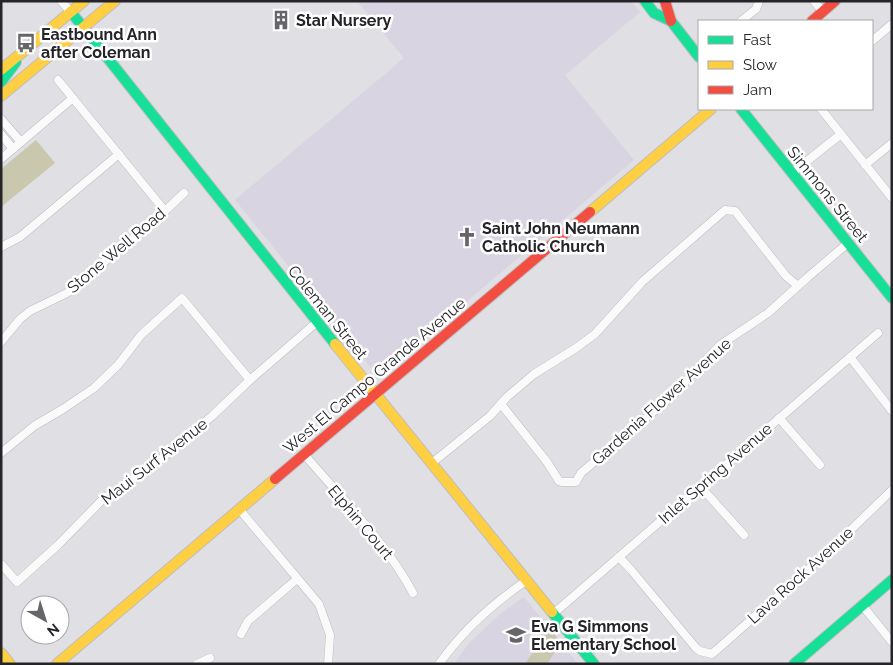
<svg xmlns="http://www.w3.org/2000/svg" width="893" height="665" viewBox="0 0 893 665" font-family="Raleway,sans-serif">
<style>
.built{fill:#d8d4e1}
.green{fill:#c9c7ae}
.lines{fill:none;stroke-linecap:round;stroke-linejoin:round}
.street-casing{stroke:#bebdc1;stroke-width:9}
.fast-casing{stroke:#bebdc1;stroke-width:12}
.slow-casing{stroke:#bebdc1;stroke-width:12}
.jam-casing{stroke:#bebdc1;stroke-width:12}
.street{stroke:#fafafb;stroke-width:8}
.fast{stroke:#16e098;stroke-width:10}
.slow{stroke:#ffcf43;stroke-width:10}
.jam{stroke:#f24e42;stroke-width:10}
.labels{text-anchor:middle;stroke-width:5;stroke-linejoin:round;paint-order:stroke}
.poi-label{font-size:16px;font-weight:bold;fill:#252428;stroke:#fff;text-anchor:start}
.street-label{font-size:16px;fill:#252428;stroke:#fff}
</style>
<rect width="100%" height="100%" fill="#e0dfe4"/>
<g class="built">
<polygon points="357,1 631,1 640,12 565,75 634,160 380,375 376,374 235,200 404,58"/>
<polygon points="524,597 578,664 454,664 469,643 499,615"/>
</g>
<g class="green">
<polygon points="36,140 55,163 1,207 1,169"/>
<polygon points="549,628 561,642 547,664 525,664"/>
</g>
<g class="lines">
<defs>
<g id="street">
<polyline points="61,1 71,12"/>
<polyline points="814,1 823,12"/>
<polyline points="741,21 756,9 759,1"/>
<polyline points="872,41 892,24"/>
<polyline points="58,80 165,211"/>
<polyline points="821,109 892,198"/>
<polyline points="1,119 21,142"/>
<polyline points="1,134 13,149"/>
<polyline points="1,159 73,98"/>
<polyline points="865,165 892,143"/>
<polyline points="792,173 841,134"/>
<polyline points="1,247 20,237 119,154"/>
<polyline points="1,342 20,319 30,311 67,293 165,211 184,193"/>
<polyline points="850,357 892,411"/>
<polyline points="501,404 547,462 559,481 562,482 576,482 581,473 672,396 720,345 768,313 808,277 848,243"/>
<polyline points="779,418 820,465"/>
<polyline points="1,453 34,426 63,409 94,388 118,365 141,335 182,298 250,380"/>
<path d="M304,454C342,499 385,541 413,593"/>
<polyline points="432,463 490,416 507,397 534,374 576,348 595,334 642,282 725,210 735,211 786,276 798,286"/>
<polyline points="700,486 744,535"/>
<polyline points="239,509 319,604 330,635 328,664"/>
<polyline points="619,557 632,571 696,648 700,651 712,654 829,551 892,490"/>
<polyline points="1,564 17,582 58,545 104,498 155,464 212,416 250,380 317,322"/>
<polyline points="862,605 892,642"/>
<polyline points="553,614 878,333"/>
<polyline points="241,634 248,621 297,579"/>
<polyline points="197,664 210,658"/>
<path d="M439,664C463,630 492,604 526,581"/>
</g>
<g id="fast">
<polyline points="645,1 654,13 671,21 699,57"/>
<polyline points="71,12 335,344"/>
<polyline points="1,82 16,62"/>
<polyline points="741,109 892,298"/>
<polyline points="552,612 594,664"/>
<polyline points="794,664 892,580"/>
</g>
<g id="slow">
<polyline points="1,70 84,1"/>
<polyline points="1,96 115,1"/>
<polyline points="590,212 711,109"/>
<polyline points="335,344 552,612"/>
<polyline points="1,653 10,664"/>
<polyline points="57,664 275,479"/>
</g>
<g id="jam">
<polyline points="665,1 671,21"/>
<polyline points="812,21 835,1"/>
<polyline points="275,479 590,212"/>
</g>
</defs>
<use href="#street" class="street-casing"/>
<use href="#fast" class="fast-casing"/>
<use href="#slow" class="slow-casing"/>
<use href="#jam" class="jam-casing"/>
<use href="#street" class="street"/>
<use href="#fast" class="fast"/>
<use href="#slow" class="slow"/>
<use href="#jam" class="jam"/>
</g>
<defs>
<symbol id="building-bare" viewBox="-9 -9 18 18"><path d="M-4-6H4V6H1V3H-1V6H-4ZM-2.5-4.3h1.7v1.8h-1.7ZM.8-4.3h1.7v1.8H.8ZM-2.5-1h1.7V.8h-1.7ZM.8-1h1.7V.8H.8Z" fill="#66656a" stroke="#fff" stroke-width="2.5" paint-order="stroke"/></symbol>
<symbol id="bus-bare" viewBox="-9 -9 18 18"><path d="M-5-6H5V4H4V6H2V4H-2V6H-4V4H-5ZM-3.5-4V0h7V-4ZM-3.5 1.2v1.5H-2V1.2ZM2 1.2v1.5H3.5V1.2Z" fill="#66656a" stroke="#fff" stroke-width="2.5" paint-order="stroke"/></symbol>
<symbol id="church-bare" viewBox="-9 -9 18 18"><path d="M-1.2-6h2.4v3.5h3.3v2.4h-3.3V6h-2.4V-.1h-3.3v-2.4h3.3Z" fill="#66656a" stroke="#fff" stroke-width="2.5" paint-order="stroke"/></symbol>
<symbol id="school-bare" viewBox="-9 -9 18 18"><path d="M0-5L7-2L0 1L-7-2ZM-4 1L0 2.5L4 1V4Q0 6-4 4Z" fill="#66656a" stroke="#fff" stroke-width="2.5" paint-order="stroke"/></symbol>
</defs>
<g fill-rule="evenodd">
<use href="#building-bare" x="267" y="6" width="28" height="28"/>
<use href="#bus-bare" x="12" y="29" width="28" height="28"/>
<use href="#church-bare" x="453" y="223" width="28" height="28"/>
<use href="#school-bare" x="502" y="621" width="28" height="28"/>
</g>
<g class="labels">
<g class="poi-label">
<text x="296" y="26">Star Nursery</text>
<text x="41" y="40">Eastbound Ann<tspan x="41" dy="18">after Coleman</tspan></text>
<text x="482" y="234">Saint John Neumann<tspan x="482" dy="18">Catholic Church</tspan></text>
<text x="531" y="632">Eva G Simmons<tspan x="531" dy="18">Elementary School</tspan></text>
</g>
<g class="street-label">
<text transform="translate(828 194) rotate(51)" y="6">Simmons Street</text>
<text transform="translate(116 250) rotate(-40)" y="6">Stone Well Road</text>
<text transform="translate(328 312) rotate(51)" y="6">Coleman Street</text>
<text transform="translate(374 375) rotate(-40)" y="6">West El Campo Grande Avenue</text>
<text transform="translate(661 401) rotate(-42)" y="6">Gardenia Flower Avenue</text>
<text transform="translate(154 461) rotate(-38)" y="6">Maui Surf Avenue</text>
<text transform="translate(715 473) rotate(-41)" y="6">Inlet Spring Avenue</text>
<text transform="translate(361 522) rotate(50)" y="6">Elphin Court</text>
<text transform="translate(800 575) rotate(-42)" y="6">Lava Rock Avenue</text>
</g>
</g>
<rect width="893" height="665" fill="none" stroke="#252428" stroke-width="5"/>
<rect x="698" y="20" width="175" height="90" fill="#ffffff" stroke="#a8a7a9"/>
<rect x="708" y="36" width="25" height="8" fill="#16e098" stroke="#a8a7a9"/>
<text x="743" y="45" font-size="15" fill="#252428">Fast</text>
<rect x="708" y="61" width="25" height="8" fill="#ffcf43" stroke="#a8a7a9"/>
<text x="743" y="70" font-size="15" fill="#252428">Slow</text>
<rect x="708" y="86" width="25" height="8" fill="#f24e42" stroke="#a8a7a9"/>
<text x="743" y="95" font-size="15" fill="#252428">Jam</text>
<g transform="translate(45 620) rotate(141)"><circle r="24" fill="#ffffff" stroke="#a8a7a9"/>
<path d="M0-4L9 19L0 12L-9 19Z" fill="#66656a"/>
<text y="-8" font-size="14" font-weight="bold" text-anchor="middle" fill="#252428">N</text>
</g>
</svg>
